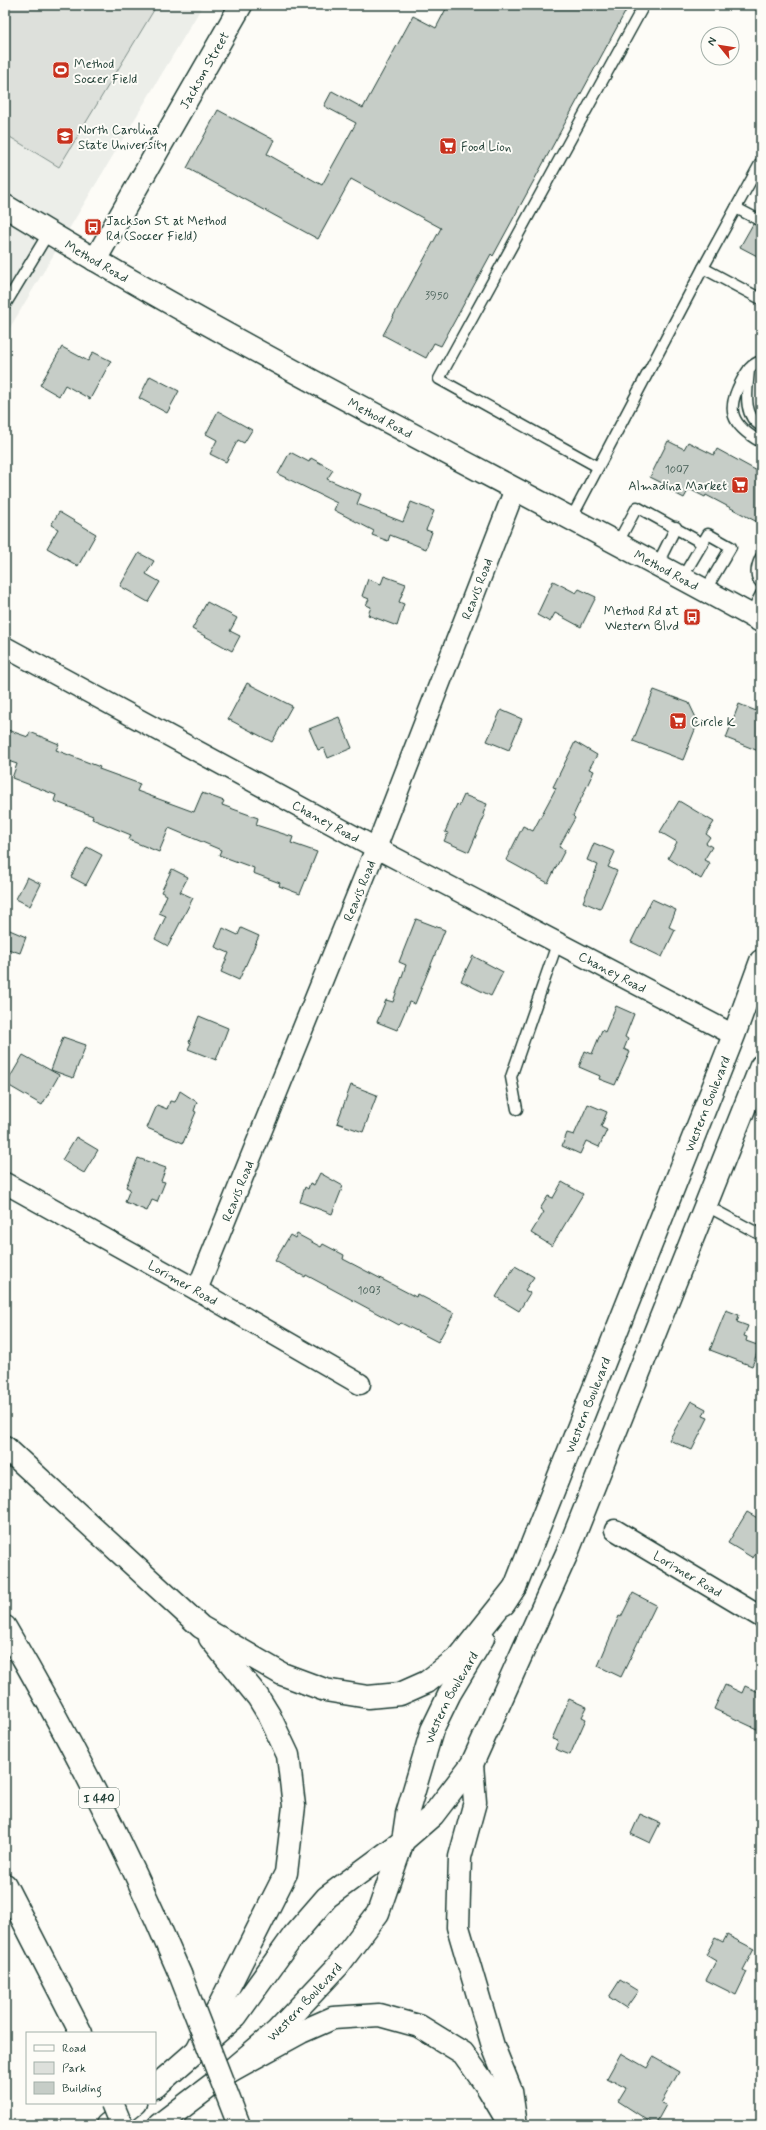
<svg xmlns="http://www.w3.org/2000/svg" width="766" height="2130" viewBox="0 0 766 2130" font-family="Mynerve,sans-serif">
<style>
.built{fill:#eceee9}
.green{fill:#dde0db;stroke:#7e8e88}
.building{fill:#c6cdc7;stroke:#1f3d34}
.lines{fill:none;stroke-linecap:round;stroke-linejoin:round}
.lane-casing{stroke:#1f3d34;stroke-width:13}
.street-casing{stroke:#1f3d34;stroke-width:23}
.secondary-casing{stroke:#1f3d34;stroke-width:25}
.primary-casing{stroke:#1f3d34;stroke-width:25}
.highway-casing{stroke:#1f3d34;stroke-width:25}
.lane{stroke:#fdfcf7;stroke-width:10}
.street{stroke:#fdfcf7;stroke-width:20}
.secondary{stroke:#fdfcf7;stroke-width:22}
.primary{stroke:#fdfcf7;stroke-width:22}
.highway{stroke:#fdfcf7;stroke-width:22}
.highway-bridge-casing{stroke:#1f3d34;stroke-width:25;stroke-linecap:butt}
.highway-bridge{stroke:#fdfcf7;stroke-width:22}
.labels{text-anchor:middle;stroke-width:4;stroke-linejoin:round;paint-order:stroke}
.number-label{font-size:11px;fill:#496159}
.shield{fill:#fdfcf7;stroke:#62766e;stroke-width:1}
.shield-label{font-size:12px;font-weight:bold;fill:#1f3d34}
.poi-label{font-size:13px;fill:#1f3d34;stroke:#fdfcf7;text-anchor:start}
.street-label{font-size:13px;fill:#1f3d34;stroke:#fdfcf7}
</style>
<rect width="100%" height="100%" fill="#fdfcf7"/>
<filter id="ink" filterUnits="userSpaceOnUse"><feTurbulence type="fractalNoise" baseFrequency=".025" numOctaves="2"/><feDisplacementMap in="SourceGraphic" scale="8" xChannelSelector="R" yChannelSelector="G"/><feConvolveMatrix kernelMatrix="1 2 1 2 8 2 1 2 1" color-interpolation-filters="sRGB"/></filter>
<g filter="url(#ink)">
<polygon class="built" points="5,5 203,5 5,336"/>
<polygon class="green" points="5,5 157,5 59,167 5,134"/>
<g class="building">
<polygon points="448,5 629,5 493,256 491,254 441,346 434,343 426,358 383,335 441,228 351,179 318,239 187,168 218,110 274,140 267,154 322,185 356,123 324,106 332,91 363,108 413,16 436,28"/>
<polygon points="753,224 761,227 761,258 740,247"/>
<polygon points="62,347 88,361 93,352 111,361 90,399 65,385 59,396 40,385"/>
<polygon points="150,376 179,391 167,413 139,398"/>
<polygon points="218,411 252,430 244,443 238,440 226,462 210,454 217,440 206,434"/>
<polygon points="668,441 684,449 688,442 714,455 717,449 761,473 761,524 706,495 705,497 689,489 684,498 663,487 664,484 650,477"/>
<polygon points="290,452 309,462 311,458 333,470 327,479 361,494 357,504 403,522 411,502 434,511 426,530 432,532 426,549 390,535 388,541 372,535 374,531 334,510 337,503 278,474"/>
<polygon points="59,512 96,534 78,566 47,548 58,529 51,525"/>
<polygon points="139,553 154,561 146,574 160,582 148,602 120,586"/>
<polygon points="384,576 406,584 399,602 404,604 397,626 368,615 371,607 366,605 369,599 362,596 368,579 381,584"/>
<polygon points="553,581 576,593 579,589 596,597 581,627 555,613 550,622 537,615"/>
<polygon points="207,602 237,618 230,631 240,636 232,651 192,629"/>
<polygon points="247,683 292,706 272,742 228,719"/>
<polygon points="654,690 689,703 698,722 683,760 633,741"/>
<polygon points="739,704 761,713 761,752 726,738"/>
<polygon points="501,710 522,719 509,750 487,741"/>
<polygon points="339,717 352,748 328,758 324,748 318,750 309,729"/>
<polygon points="5,729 28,737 30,732 59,744 56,750 100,767 99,769 140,784 137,791 194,812 202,793 224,801 222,805 258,818 256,825 293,837 291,843 317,852 300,894 279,886 280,883 253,873 254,868 219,855 221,850 169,828 159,852 129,840 131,835 92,819 93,816 54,801 56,795 12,778 17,764 5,760"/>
<polygon points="575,742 597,755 589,769 594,771 573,816 575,818 559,847 565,850 548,883 506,860 523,826 533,831 556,788 553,787"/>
<polygon points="464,795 487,804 483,814 485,815 469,852 444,841 448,833 445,832 457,804 459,806"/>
<polygon points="679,801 714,822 706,834 710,837 706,843 712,847 704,860 710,863 701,879 668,858 677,842 660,832"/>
<polygon points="594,843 615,852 608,867 617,871 600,909 583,902 598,865 587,860"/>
<polygon points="87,847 102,855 86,885 71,877"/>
<polygon points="172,869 188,877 180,892 193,898 168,946 155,939 166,916 159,913 167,895 161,892"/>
<polygon points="27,877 41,884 30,906 16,899"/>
<polygon points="652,899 676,910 669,927 675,930 662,957 631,942"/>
<polygon points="416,919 445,930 415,1004 409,1002 397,1030 377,1022 386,1000 393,1002 406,965 399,962"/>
<polygon points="5,928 26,937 20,953 5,948"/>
<polygon points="223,928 238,935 241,928 259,936 239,980 221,972 229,953 215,947"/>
<polygon points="473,956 503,972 491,996 461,981"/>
<polygon points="616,1006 634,1014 625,1037 628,1039 624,1049 630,1052 615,1085 599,1079 600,1076 579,1067 585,1051 592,1054 602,1030 605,1032"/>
<polygon points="199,1016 228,1028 216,1060 188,1049 191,1043 189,1042"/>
<polygon points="63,1037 86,1045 73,1078 51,1070"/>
<polygon points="23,1055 59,1075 42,1105 6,1084"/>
<polygon points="351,1085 377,1095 363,1132 337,1123"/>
<polygon points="180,1091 197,1102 194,1111 196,1112 183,1143 147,1128 157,1105 167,1109 170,1101 175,1102"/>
<polygon points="588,1104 607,1112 601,1127 607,1130 599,1147 586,1141 580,1154 562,1146 567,1133 574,1135"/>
<polygon points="76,1137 98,1150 84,1173 62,1160"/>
<polygon points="138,1158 166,1168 161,1181 165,1182 157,1202 152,1200 147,1211 125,1202 130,1189 126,1187"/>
<polygon points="320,1173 343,1186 332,1214 300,1202 305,1187 308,1189 310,1183 314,1185"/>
<polygon points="562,1182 583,1194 552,1246 531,1233 544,1212 540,1209 548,1196 553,1198"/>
<polygon points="297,1234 321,1247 323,1244 344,1255 343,1259 416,1297 417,1294 454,1313 438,1342 401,1323 399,1325 306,1275 305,1277 275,1261 290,1235 295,1238"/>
<polygon points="515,1266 534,1277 525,1290 530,1293 519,1311 496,1297"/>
<polygon points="726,1310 739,1315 737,1322 748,1326 744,1336 747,1337 746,1341 760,1346 752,1366 710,1350"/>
<polygon points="691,1401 706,1409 703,1416 708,1418 692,1450 669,1440"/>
<polygon points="747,1512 761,1520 761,1545 753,1558 728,1543"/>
<polygon points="633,1593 656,1605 621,1677 598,1666 619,1616 621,1617"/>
<polygon points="725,1685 742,1693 745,1686 761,1693 761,1731 714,1709"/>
<polygon points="569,1699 587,1707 582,1717 586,1719 570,1755 555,1749 558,1741 552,1739"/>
<polygon points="640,1814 660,1823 650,1843 631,1834"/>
<polygon points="727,1935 754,1949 743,1970 747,1972 736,1995 706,1980 716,1961 706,1955 715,1938 723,1942"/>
<polygon points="620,1980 638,1991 626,2008 609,1997"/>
<polygon points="621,2053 647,2068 653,2057 679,2072 661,2103 666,2105 655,2125 618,2101 626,2088 607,2078"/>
</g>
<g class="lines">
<defs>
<g id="lane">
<polyline points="736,208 761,221"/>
<polyline points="703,268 761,299"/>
<polyline points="5,305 49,232"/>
<path d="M761,361C751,364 747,371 742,380C725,410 731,425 761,442"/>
<path d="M749,369C748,388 741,415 761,426"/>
<polyline points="598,467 439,379 644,5"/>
<polyline points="571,519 703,268 761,162"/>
<polyline points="617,544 637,507 702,543"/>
<path d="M761,557C757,565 754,576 761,583"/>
<polyline points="657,565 676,527"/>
<polyline points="682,578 708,534 731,547 705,591"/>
<polyline points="750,615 761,594"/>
<polyline points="517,1109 511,1077 557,944"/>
<polyline points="705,1205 761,1235"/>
</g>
<g id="street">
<path id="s1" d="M5,647L376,848L734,1035"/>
<path id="s2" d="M5,1183L197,1290L360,1384"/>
<path id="s3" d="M197,1290L376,848L515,489"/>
<path id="s4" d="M615,1530L761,1617"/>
</g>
<g id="secondary">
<path id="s5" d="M5,206C250,356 509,482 761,621"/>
<path id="s6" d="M95,260L241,5"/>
</g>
<g id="primary">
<path id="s7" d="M504,1604L515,1587L734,1035L761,961"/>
<polyline points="155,2087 236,2016 294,1935 327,1897 403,1841 433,1815 472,1764 568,1551 761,1066"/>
<polyline points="107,2125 135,2103"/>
<path id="s8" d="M159,2125L230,2071L276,2032L337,1967L378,1913L403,1841L407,1814L432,1730L450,1693L483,1638"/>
</g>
<g id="highway">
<polyline points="5,1447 201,1627 282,1674 325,1690 368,1697 400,1694 427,1682 460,1656 515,1587"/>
<path d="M5,1627C71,1739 129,1854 180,1974"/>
<polyline points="472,1764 475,1802 460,1857 458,1927 493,2046 511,2091 516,2125"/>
<polyline points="5,1885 81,2033"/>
<polyline points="196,2052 286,1873 294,1806 288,1755 269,1715 258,1697 210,1638"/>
<polyline points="230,2071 301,2032 333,2018 379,2015 419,2026 463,2053 488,2088 510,2125"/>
</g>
</defs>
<use href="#lane" class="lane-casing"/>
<use href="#street" class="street-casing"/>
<use href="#secondary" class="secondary-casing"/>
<use href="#primary" class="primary-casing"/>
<use href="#highway" class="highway-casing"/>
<use href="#lane" class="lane"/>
<use href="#street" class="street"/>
<use href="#secondary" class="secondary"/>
<use href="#primary" class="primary"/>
<use href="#highway" class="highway"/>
<defs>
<g id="highway-bridge">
<polyline points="180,1974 239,2125"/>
<polyline points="112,2103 121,2125"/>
</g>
</defs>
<use href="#highway-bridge" class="highway-bridge-casing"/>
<use href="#highway-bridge" class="highway-bridge"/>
</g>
</g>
<defs>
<symbol id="stadium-square" viewBox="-11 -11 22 22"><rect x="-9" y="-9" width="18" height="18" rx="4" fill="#c8321e" stroke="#fdfcf7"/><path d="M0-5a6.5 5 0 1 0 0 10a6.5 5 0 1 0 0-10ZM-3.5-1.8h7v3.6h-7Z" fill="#fff"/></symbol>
<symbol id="university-square" viewBox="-11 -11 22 22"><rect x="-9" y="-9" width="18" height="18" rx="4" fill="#c8321e" stroke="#fdfcf7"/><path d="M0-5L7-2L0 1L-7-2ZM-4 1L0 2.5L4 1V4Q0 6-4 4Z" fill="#fff"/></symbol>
<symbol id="supermarket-square" viewBox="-11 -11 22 22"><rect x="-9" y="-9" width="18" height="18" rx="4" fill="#c8321e" stroke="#fdfcf7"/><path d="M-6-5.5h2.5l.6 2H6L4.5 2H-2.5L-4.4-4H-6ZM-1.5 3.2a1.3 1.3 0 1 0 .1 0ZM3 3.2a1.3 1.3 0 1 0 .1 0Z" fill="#fff"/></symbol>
<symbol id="bus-square" viewBox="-11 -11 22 22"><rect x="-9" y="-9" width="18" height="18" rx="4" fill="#c8321e" stroke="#fdfcf7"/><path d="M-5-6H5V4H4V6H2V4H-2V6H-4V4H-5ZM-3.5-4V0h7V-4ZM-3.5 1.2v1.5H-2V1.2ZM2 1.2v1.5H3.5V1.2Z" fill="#fff"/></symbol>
</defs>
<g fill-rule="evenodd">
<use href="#stadium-square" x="51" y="60" width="20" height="20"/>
<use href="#university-square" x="55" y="126" width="20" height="20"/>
<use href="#supermarket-square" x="438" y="136" width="20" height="20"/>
<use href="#bus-square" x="83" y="217" width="20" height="20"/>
<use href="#supermarket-square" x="730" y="475" width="20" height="20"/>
<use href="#bus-square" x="682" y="607" width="20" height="20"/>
<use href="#supermarket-square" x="668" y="711" width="20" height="20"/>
</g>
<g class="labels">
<g class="number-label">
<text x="437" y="299">3950</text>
<text x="677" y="473">1007</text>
<text x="369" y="1294">1003</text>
</g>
<rect class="shield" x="79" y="1788" width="40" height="20" rx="3"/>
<g class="shield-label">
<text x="99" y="1802">I 440</text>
</g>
<g class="poi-label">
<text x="74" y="68">Method<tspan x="74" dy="15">Soccer Field</tspan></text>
<text x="78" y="134">North Carolina<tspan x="78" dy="15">State University</tspan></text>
<text x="461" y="151">Food Lion</text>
<text x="106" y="225">Jackson St at Method<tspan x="106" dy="15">Rd (Soccer Field)</tspan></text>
<text x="727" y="490" text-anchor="end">Almadina Market</text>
<text x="679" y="615" text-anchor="end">Method Rd at<tspan x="679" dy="15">Western Blvd</tspan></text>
<text x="691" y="726">Circle K</text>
</g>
<g class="street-label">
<text dy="5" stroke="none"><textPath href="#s6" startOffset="219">Jackson Street</textPath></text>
<text dy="5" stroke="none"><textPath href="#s5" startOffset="107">Method Road</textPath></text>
<text dy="5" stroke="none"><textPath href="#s5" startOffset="431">Method Road</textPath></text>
<text dy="5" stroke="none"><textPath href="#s5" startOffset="755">Method Road</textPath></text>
<text dy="5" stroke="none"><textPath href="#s3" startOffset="755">Reavis Road</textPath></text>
<text dy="5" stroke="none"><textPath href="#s1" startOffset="365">Chaney Road</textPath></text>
<text dy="5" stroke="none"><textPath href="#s3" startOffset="431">Reavis Road</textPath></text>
<text dy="5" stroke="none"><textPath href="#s1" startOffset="689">Chaney Road</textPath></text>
<text dy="5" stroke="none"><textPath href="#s7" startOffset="540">Western Boulevard</textPath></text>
<text dy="5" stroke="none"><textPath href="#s3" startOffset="107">Reavis Road</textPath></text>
<text dy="5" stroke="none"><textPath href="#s2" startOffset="204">Lorimer Road</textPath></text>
<text dy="5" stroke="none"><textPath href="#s7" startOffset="216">Western Boulevard</textPath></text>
<text dy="5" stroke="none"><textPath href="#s4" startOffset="85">Lorimer Road</textPath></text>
<text dy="5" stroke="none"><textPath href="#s8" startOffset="535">Western Boulevard</textPath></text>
<text dy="5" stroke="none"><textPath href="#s8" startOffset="191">Western Boulevard</textPath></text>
</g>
</g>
<rect width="766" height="2130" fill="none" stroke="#fdfcf7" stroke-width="20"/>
<rect x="10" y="10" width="746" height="2110" fill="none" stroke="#1f3d34" stroke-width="1.5" filter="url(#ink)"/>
<rect x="26" y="2032" width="130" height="72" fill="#fdfcf7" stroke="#a4b0a9"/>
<rect x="34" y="2045" width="20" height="6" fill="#fdfcf7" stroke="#a4b0a9"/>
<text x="62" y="2052" font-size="12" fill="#1f3d34">Road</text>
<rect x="34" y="2062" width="20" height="12" fill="#dde0db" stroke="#a4b0a9"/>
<text x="62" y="2072" font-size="12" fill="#1f3d34">Park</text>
<rect x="34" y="2082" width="20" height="12" fill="#c6cdc7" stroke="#a4b0a9"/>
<text x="62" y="2092" font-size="12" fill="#1f3d34">Building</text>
<g transform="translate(720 46) rotate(300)"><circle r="19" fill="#fdfcf7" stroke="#a4b0a9"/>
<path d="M0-3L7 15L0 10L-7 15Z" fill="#c8321e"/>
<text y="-6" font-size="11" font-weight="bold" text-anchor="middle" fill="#1f3d34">N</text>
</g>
</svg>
